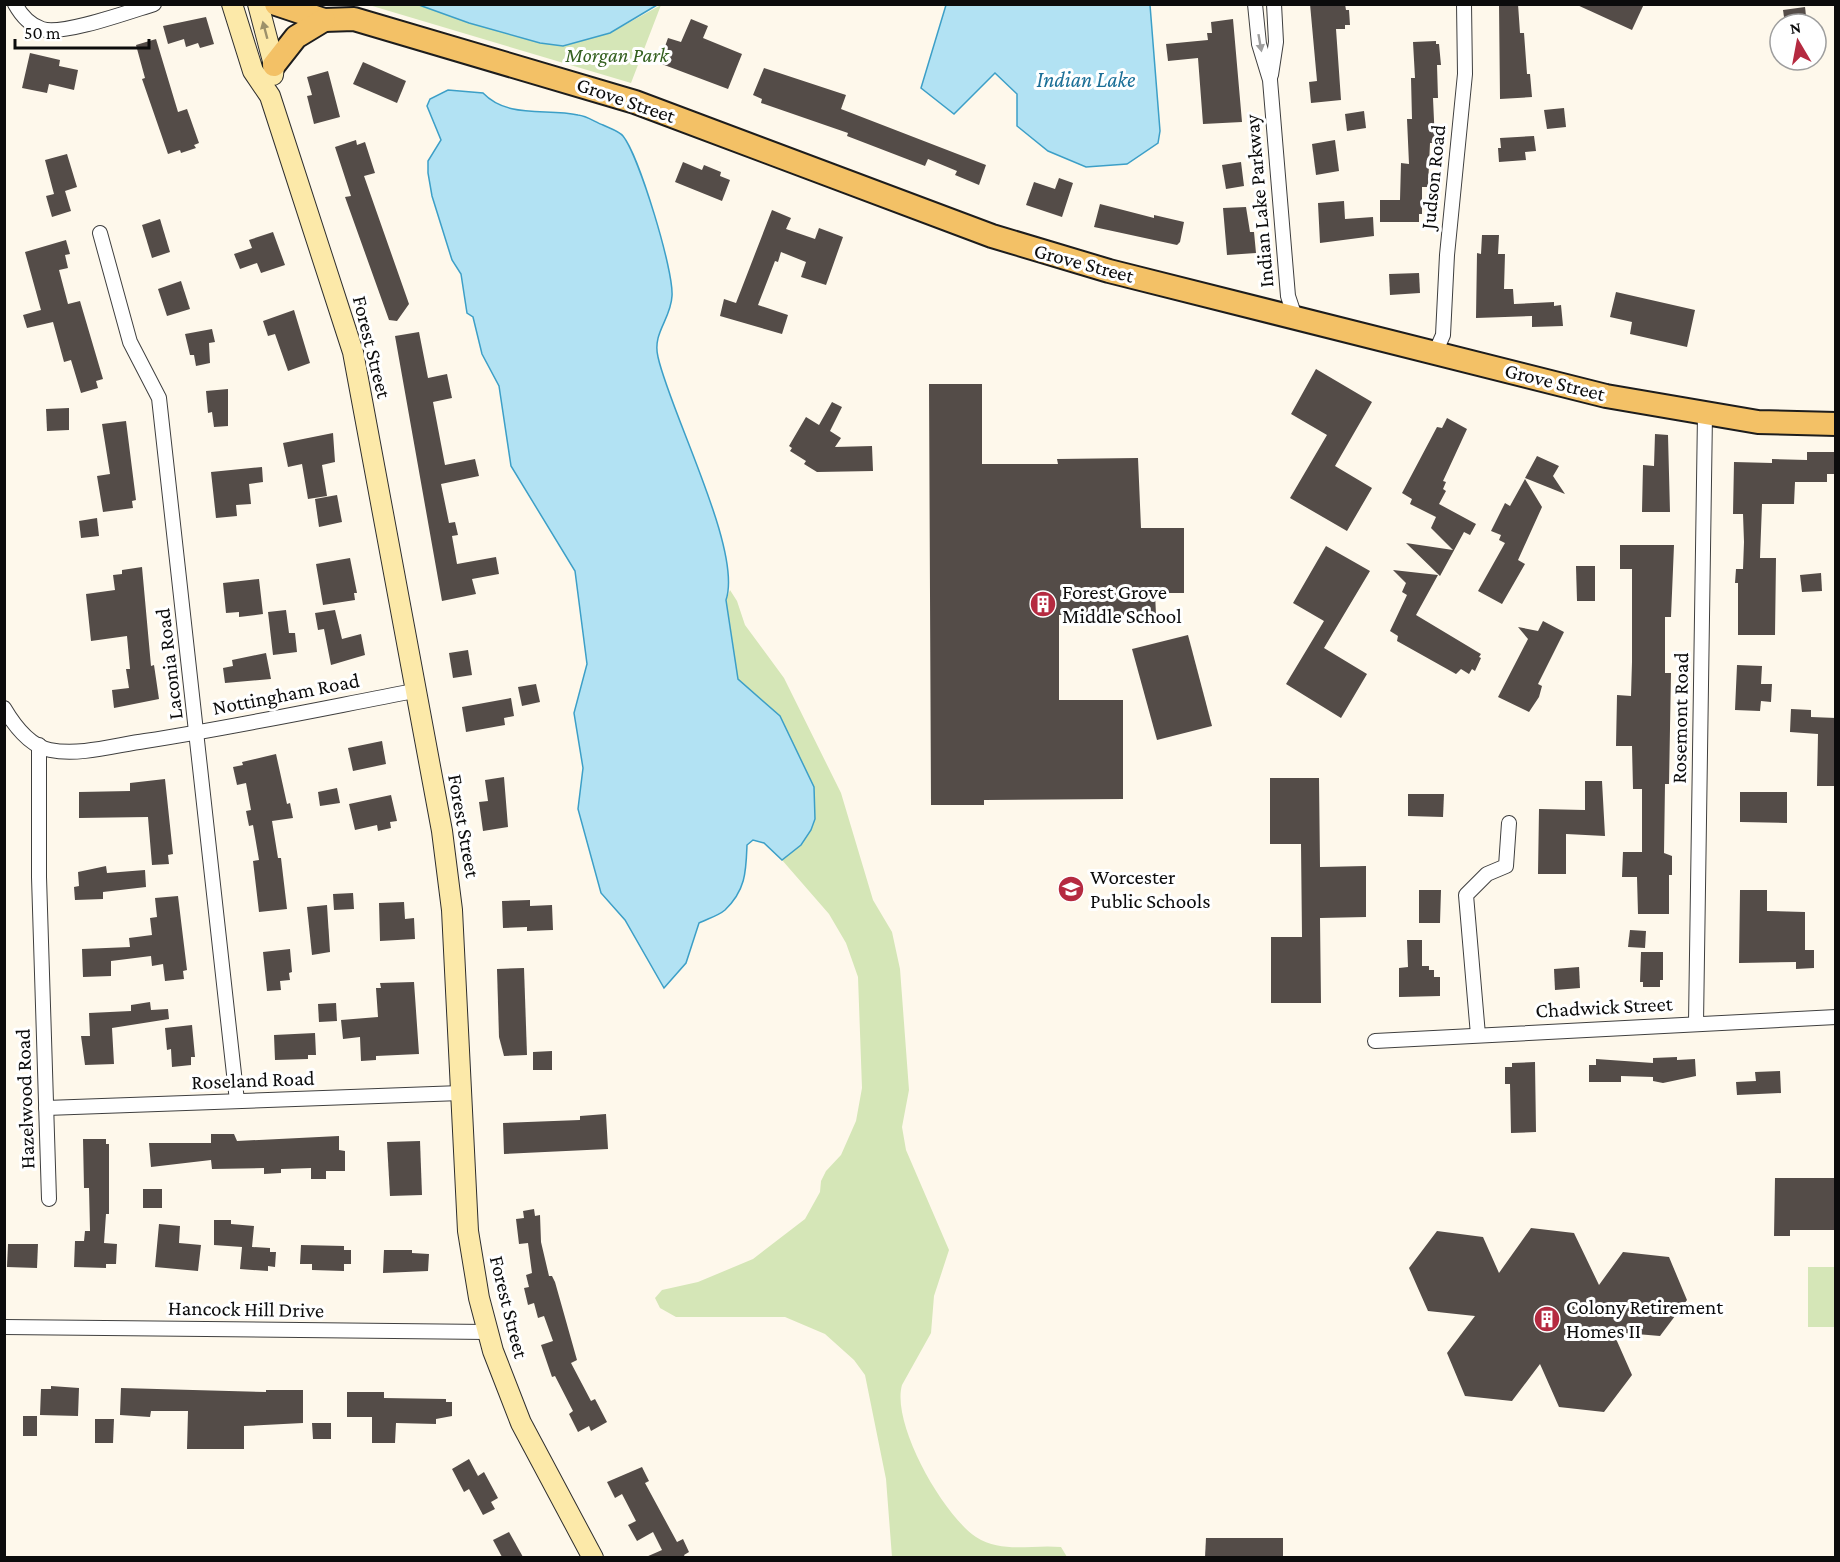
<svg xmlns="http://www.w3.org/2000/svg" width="1840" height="1562" viewBox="0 0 1840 1562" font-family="'Crimson Pro',serif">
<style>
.green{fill:#d5e6b7}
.water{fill:#b2e2f3;stroke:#3c9fc7;stroke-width:1.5}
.building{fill:#544c48}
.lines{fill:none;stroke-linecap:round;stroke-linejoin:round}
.street-casing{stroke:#3f3f3f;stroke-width:16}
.secondary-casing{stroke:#2e2e2e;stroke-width:22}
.primary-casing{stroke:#1d1d1d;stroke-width:26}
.street{stroke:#fff;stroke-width:14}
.secondary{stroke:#fce9a9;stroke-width:20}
.primary{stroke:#f3c166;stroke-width:22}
.oneway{fill:#9c916a}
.oneway2{fill:#9e9e9e}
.labels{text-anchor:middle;stroke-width:6;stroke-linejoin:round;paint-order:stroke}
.park-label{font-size:21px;font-style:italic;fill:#34601f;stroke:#fff}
.street-label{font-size:21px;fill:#0c0c0c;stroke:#fff}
.poi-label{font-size:21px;fill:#0c0c0c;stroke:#fff;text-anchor:start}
.water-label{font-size:22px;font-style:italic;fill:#1b6f97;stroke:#fff}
</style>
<rect width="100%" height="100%" fill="#fef8eb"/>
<g class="green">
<polygon points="369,5 419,5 469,23 540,43 563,46 610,33 661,5 631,83"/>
<path d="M730,590L737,601L745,625L784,678L841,793L873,900L892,932L900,969L909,1090L902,1127L906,1150L949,1250L934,1296L931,1333L902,1385C891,1424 943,1515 976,1537C1003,1554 1031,1544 1061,1547L1067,1557H892L886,1479L865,1375L854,1360L825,1334L785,1317H676L660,1308L655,1298L662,1290L698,1282L753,1259L805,1219L820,1192L821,1181L826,1171L841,1155L856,1121L862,1088L858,977L846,943L829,914L782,860L801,845L814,787L780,716L738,679L726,600Z"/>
<rect x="1808" y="1267" width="27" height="60"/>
</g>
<g class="water">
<polygon points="419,5 657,4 657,5 610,33 563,46 540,43 469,23"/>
<polygon points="946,5 1150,5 1160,131 1158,143 1127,164 1086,167 1048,151 1017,126 1017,94 995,73 954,114 921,88"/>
<path d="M448,90L483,93C508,119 546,108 578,115C587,116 595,122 603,125C609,128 619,131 623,136C639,156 674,271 672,296C671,319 652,333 658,357C670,412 743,551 726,600L738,679L780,716L814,787L815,819L811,830L801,845L782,860L764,843L753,840L747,845C746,871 746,890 725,910C718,916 707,919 699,923L686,963L664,988L625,920L601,893L578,809L583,768L574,713L587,664L575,571L511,466L499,386L482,354L473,317L467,313L461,274L452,260L432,196L428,173V161L441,140L427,106L430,99Z"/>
</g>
<g class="building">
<polygon points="1310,4 1345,4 1346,10 1349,10 1350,25 1345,25 1345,29 1336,29 1341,100 1311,103 1309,82 1317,81"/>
<polygon points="1499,4 1518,4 1520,33 1524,33 1527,74 1530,74 1532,97 1500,99"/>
<polygon points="1575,4 1644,4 1632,30"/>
<polygon points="1805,7 1807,24 1785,24 1783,10"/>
<polygon points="206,17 214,44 200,48 198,43 186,47 184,39 168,44 163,26"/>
<polygon points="691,19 708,26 703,38 742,54 728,89 659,63 668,38 681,42"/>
<polygon points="1233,19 1242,122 1203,124 1198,58 1168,61 1166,44 1208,40 1207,33 1212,33 1211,22"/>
<polygon points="156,39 178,112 187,109 199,143 194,145 196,148 181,153 180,150 168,154 142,79 145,78 136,45"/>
<polygon points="1436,41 1436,44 1439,44 1441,65 1437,65 1438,98 1433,98 1435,143 1430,143 1428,187 1422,187 1422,214 1419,214 1419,222 1380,222 1380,200 1400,200 1401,163 1409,164 1407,119 1412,119 1411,78 1415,78 1413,42"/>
<polygon points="30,53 60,60 59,66 78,70 74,90 49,84 47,93 22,88"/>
<polygon points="363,62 406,81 397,103 353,84"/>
<polygon points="764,68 846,95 841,109 986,165 979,185 955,175 957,171 928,159 925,166 847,136 848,133 761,103 762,99 753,95"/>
<polygon points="328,71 340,117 314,124 307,96 312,95 307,77"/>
<polygon points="1564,108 1566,127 1547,129 1544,110"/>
<polygon points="1364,111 1366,128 1347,131 1345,114"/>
<polygon points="1534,136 1536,151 1525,152 1526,160 1499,162 1498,148 1501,148 1500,138"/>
<polygon points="356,140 357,145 365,142 375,173 364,176 409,304 397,321 389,320 345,197 351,196 335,147"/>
<polygon points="1335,140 1339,171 1316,175 1312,144"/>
<polygon points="67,154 77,187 65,191 71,211 52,217 46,196 54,194 45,160"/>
<polygon points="683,162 702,170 704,165 721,172 720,176 730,180 722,201 675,182"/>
<polygon points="1241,162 1244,186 1226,189 1222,165"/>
<polygon points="1059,178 1073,183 1062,217 1026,205 1034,182 1055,189"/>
<polygon points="1344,201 1345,219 1373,217 1374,236 1320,243 1318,203"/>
<polygon points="1100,204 1154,218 1154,215 1184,222 1180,242 1177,245 1094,227"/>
<polygon points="1246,207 1250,232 1254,232 1256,253 1227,255 1223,208"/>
<polygon points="772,210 791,218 786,229 815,239 819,228 843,237 826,285 801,277 806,262 781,252 778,262 775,261 758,305 788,315 782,334 720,316 724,299 736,303"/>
<polygon points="160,219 170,252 152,258 142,225"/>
<polygon points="273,232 285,265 261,273 257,263 240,269 234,254 252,248 249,240"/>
<polygon points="1482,235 1499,235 1498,254 1505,254 1504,289 1513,289 1514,304 1554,302 1554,306 1561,305 1563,326 1532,327 1532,316 1476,318 1477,253 1481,254"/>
<polygon points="66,240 70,254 65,255 68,268 59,270 68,304 80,301 103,379 96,381 98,388 81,393 71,360 64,362 53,322 27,328 23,315 41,310 25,252"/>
<polygon points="1419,273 1420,293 1390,295 1389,274"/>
<polygon points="181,281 190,309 167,316 158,289"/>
<polygon points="1616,292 1695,310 1687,347 1630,334 1632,322 1610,317"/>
<polygon points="294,310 310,363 288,371 275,334 268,336 263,321"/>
<polygon points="212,329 215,342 209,343 210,363 196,366 194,355 190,355 185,334"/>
<polygon points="419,332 428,378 447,374 452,398 433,402 445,465 475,459 479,476 441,484 449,523 455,522 458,535 452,536 457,564 496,557 499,574 472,579 476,594 442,601 395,336"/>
<polygon points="1316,369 1372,402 1335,466 1372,488 1347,531 1290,498 1327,435 1291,414"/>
<polygon points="929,384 982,384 982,464 1058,464 1057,459 1138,458 1141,528 1184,528 1184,593 1155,593 1156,615 1059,615 1059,700 1123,700 1123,799 984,800 984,805 931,805"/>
<polygon points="228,389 228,426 214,427 212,412 208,413 206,391"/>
<polygon points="832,402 842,407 830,431 841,438 835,447 872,446 873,471 817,472 804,464 806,461 790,451 792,448 789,446 806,417 819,425"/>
<polygon points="69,408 69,430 47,431 46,409"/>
<polygon points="1447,418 1467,429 1443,481 1446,482 1443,489 1446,491 1439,504 1476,524 1470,535 1464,532 1440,576 1406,543 1453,550 1431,528 1436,517 1410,504 1412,499 1402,493 1437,427 1442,428"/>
<polygon points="126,421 136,500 132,501 133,508 103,512 97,476 110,474 102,424"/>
<polygon points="333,433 335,462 322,465 327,496 308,499 302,464 288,467 283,443"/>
<polygon points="1655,434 1668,435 1670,512 1642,512 1643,465 1654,466"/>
<polygon points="1807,452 1836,452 1836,474 1827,474 1827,482 1795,482 1794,504 1762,504 1760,558 1776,558 1775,635 1738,635 1738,583 1735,583 1736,569 1743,569 1744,542 1743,514 1733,514 1734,462 1772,463 1772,459 1807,460"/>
<polygon points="1537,456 1559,466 1553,476 1565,494 1525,478"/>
<polygon points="262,467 263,482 249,484 251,504 236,505 237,516 216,518 211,472"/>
<polygon points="1525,479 1542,507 1518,560 1525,564 1502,604 1478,591 1505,543 1499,540 1501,535 1491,531 1505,503 1510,506"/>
<polygon points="337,495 342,522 319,527 315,499"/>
<polygon points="97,518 99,536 81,538 79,521"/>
<polygon points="1620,545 1674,545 1671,617 1665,617 1665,673 1671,673 1669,784 1665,784 1664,853 1672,856 1672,875 1669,875 1669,914 1638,914 1637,877 1622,877 1623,852 1642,852 1642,789 1633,789 1632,746 1616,746 1617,695 1631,696 1632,662 1632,569 1620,569"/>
<polygon points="1326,546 1370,571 1324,648 1367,674 1341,718 1286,684 1324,621 1293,603"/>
<polygon points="350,558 357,593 354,593 355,600 323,605 316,564"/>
<polygon points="1576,566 1595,566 1595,601 1577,601"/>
<polygon points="142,567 151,666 154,665 159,699 114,708 112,690 129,688 126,669 130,669 127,636 91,641 86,594 115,590 113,575 122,574 122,570"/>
<polygon points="1393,570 1438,575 1416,615 1481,654 1479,657 1481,658 1475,671 1472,669 1469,674 1461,669 1456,674 1397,641 1398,636 1390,631 1407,595 1402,592 1406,583"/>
<polygon points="1821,573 1822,591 1802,592 1800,575"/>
<polygon points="259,579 263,614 239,617 239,612 226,613 223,583"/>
<polygon points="286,610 289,633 295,633 297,652 273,655 268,612"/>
<polygon points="335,610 342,639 361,634 365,655 331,665 324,629 318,630 315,613"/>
<polygon points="1543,621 1564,632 1538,684 1542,686 1539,697 1529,712 1498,697 1528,639 1518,627 1538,631"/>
<polygon points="1188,635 1212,726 1157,740 1132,649"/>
<polygon points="468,650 472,675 453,678 449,653"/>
<polygon points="266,653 271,679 225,683 223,668 233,666 232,660"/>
<polygon points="1737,665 1762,666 1761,684 1772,684 1771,702 1761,701 1760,711 1735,710"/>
<polygon points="536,684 540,702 522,706 518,687"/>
<polygon points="511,698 514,716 504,718 505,725 466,732 462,707"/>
<polygon points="1791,709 1811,710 1811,717 1836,718 1836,786 1817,786 1818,734 1790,732"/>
<polygon points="382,741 386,764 353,771 348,748"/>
<polygon points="276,754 287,804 290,803 293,818 272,821 278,858 281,858 287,909 259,912 253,861 259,860 253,825 249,826 246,811 251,810 246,783 237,785 233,767 243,765 242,762"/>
<polygon points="504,777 508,827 483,831 479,802 488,801 485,780"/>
<polygon points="1270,778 1319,778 1320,867 1366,866 1366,917 1320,918 1321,1003 1271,1003 1271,937 1302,937 1301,844 1270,844"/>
<polygon points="165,779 173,854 168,855 169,864 152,865 148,817 79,818 79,792 130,791 130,783"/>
<polygon points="1585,781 1602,781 1605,836 1566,834 1566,874 1538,874 1539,809 1585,810"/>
<polygon points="337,788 340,803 320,806 318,792"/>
<polygon points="1740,792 1787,792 1787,823 1740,822"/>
<polygon points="1408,794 1444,794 1443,817 1408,816"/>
<polygon points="391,795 397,821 390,822 391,828 378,831 377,825 355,830 349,804"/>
<polygon points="106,866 107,873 145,870 146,887 103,892 103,899 75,900 74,887 79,886 78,872"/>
<polygon points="1419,890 1441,890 1440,923 1419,923"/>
<polygon points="1740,890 1767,890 1767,911 1805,912 1805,950 1814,950 1814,968 1796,969 1796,962 1739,963"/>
<polygon points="353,893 354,909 334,910 333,894"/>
<polygon points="178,896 187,970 183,971 184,979 165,981 163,964 152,966 151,956 111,961 111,976 83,977 82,949 130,947 129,938 152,935 150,918 157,917 155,898"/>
<polygon points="530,900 530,906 552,905 553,930 527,931 527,927 503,928 502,901"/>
<polygon points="404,902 405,919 414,918 415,939 380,941 379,903"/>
<polygon points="327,905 330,952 312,955 307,907"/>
<polygon points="1630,930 1646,931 1645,948 1628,947"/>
<polygon points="1407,940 1422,940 1422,966 1429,966 1429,970 1434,970 1434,977 1440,977 1440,996 1399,997 1399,968 1408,967"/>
<polygon points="290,949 292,972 289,973 290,980 280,981 281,990 267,991 263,952"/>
<polygon points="1641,952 1663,952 1663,980 1660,980 1660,987 1643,987 1643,982 1640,982"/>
<polygon points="1579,967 1580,988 1555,990 1554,969"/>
<polygon points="524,968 527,1055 504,1056 499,1037 497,969"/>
<polygon points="414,982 419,1054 376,1056 376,1060 361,1061 360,1037 343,1039 341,1020 378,1017 376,988 381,988 380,983"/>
<polygon points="150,1002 151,1010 168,1009 169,1019 112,1028 114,1064 85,1065 81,1036 90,1036 89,1013 131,1011 131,1005"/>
<polygon points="336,1003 337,1021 319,1022 318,1004"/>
<polygon points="192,1025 195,1057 191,1057 191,1065 172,1067 171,1049 167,1050 165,1028"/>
<polygon points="315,1033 316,1055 308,1055 308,1059 275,1060 274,1035"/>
<polygon points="552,1051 552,1070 533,1070 533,1052"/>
<polygon points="1677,1057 1677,1060 1695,1059 1696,1076 1663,1083 1653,1081 1653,1077 1621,1076 1621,1082 1589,1082 1589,1065 1596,1065 1596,1059 1653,1063 1653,1058"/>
<polygon points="1535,1062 1536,1132 1511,1133 1510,1084 1505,1084 1505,1067 1512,1067 1512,1063"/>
<polygon points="1780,1071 1781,1093 1737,1095 1736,1082 1756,1081 1755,1072"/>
<polygon points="606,1114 608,1149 504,1154 503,1123 580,1120 580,1116"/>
<polygon points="211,1134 234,1134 237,1141 339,1136 339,1150 345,1151 345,1171 326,1171 326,1179 311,1179 311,1168 281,1169 281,1173 264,1174 264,1168 212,1169 211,1160 151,1167 149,1143 211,1143"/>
<polygon points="83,1139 106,1139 106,1144 109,1144 109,1214 106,1214 104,1243 117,1244 116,1264 106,1264 106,1268 74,1267 75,1241 84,1241 85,1231 90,1231 89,1188 84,1188"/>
<polygon points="420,1141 422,1195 390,1196 387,1142"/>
<polygon points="1775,1178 1836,1178 1836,1230 1790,1230 1790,1236 1774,1236"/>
<rect x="143" y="1189" width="19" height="19"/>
<polygon points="534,1209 535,1216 540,1215 541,1242 549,1276 552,1276 555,1282 577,1360 571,1363 591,1401 595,1399 607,1422 591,1431 589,1426 578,1432 569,1414 573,1411 555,1376 552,1377 541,1345 553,1341 544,1316 538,1318 534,1303 528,1305 524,1288 529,1287 526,1275 532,1273 528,1243 519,1244 516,1219 524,1218 523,1211"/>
<polygon points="214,1220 231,1220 231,1224 254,1226 252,1247 270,1248 270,1252 276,1252 275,1267 268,1266 268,1271 240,1269 242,1247 214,1245"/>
<polygon points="159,1224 180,1226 179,1243 201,1245 198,1271 155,1267"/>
<polygon points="1531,1228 1574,1233 1599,1285 1623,1252 1669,1257 1687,1300 1660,1336 1613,1332 1632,1375 1604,1412 1559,1407 1540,1364 1512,1401 1465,1396 1447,1353 1475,1316 1428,1311 1409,1268 1437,1231 1483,1237 1499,1273"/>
<polygon points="8,1244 38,1244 37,1268 7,1267"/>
<polygon points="301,1245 344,1246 344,1250 351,1250 351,1264 344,1264 344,1271 312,1270 312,1264 300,1264"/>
<polygon points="384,1250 412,1250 412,1253 429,1254 428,1271 383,1273"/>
<polygon points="51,1386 79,1388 78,1416 40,1415 41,1389 51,1389"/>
<polygon points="121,1388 266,1392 266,1390 303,1390 303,1423 244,1426 244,1449 187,1449 188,1411 151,1411 150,1417 120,1415"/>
<polygon points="347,1392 384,1392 384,1398 446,1399 446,1402 452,1402 452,1416 436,1419 436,1424 396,1423 395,1443 372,1443 372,1417 347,1417"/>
<rect x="23" y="1416" width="14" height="20"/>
<polygon points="95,1419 114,1419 113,1443 95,1443"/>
<polygon points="312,1423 331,1423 331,1439 313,1439"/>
<polygon points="469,1459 478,1476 484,1472 498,1498 491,1502 495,1509 483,1515 469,1489 464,1492 452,1469"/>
<polygon points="642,1467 649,1481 645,1483 677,1542 683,1539 689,1552 684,1555 685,1557 646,1557 662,1550 653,1532 637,1541 628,1525 636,1521 622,1494 615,1498 607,1482"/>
<polygon points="509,1532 523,1557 502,1557 493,1540"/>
<polygon points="1206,1538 1283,1538 1283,1557 1205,1557"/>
</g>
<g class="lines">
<defs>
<g id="street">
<path d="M15,4C21,15 30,25 42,29C62,36 131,11 154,4"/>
<polyline points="1255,4 1259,44 1270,80 1288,296 1295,317"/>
<polyline points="1271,75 1276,42 1274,4"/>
<polyline points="100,233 130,342 159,398 237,1101"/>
<polyline points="1435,353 1443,335 1447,255 1465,74 1464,4"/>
<path d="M4,708C14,725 30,746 50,750C80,756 116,745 145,741C235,727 325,708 414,691"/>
<polyline points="39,745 39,877 49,1199"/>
<polyline points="1696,1023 1705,414"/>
<polyline points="1478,1035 1466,895 1487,874 1506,866 1509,823"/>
<polyline points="1375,1041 1836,1017"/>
<polyline points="46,1108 461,1093"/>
<polyline points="4,1327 487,1332"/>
</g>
<g id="secondary">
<polyline points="232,4 253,71 270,96 353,352 442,831 452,910 468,1231 479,1298 493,1351 521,1423 593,1558"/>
<polyline points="258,4 274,65 273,75"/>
</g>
<g id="primary">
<polyline points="276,4 324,20 354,19 635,102 992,236 1109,271 1606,396 1758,422 1836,424"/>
<polyline points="274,65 296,37 324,20"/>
</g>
</defs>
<use href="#street" class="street-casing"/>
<use href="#secondary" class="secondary-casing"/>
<use href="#primary" class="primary-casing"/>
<use href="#street" class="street"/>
<use href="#secondary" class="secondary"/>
<use href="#primary" class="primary"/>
</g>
<defs><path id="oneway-solid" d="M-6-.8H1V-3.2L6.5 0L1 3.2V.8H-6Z" transform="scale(1.5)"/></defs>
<use class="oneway" href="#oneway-solid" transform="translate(265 30) rotate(-105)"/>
<use class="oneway2" href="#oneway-solid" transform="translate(1260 43) rotate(80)"/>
<defs>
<symbol id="building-disc" viewBox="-11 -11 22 22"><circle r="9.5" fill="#b52a40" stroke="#fff"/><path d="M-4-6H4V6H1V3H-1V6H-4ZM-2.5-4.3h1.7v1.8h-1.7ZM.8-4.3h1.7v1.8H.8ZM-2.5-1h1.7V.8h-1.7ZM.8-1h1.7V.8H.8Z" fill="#fff"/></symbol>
<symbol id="school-disc" viewBox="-11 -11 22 22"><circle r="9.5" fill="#b52a40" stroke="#fff"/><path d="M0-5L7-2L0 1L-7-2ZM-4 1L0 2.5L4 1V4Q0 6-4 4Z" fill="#fff"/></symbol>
</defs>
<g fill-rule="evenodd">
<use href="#building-disc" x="1028" y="589" width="30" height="30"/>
<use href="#school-disc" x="1056" y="874" width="30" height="30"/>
<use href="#building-disc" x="1532" y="1304" width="30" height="30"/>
</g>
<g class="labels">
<g class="park-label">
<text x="617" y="62">Morgan Park</text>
</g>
<g class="street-label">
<text transform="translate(626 100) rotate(19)" y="7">Grove Street</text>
<text transform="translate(1433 177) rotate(-84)" y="7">Judson Road</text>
<text transform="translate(1259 201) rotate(-95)" y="7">Indian Lake Parkway</text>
<text transform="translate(1084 263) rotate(15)" y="7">Grove Street</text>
<text transform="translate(372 347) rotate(76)" y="7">Forest Street</text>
<text transform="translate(1555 382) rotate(14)" y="7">Grove Street</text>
<text transform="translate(169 664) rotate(-97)" y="7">Laconia Road</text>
<text transform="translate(286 694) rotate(-11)" y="7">Nottingham Road</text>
<text transform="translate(1680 718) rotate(-89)" y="7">Rosemont Road</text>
<text transform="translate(464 826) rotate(80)" y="7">Forest Street</text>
<text transform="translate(1604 1007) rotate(-3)" y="7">Chadwick Street</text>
<text transform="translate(253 1080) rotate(-2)" y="7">Roseland Road</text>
<text transform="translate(25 1099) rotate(-92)" y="7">Hazelwood Road</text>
<text transform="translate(509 1307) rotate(76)" y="7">Forest Street</text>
<text transform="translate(246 1309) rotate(1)" y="7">Hancock Hill Drive</text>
</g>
<g class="poi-label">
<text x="1062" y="599">Forest Grove<tspan x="1062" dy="24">Middle School</tspan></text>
<text x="1090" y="884">Worcester<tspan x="1090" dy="24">Public Schools</tspan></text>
<text x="1566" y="1314">Colony Retirement<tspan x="1566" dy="24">Homes II</tspan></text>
</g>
<g class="water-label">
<text x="1086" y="87">Indian Lake</text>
</g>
</g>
<rect width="1840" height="1562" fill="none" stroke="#0c0c0c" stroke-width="12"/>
<g transform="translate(1798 42) rotate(350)"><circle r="28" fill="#ffffff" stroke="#9e9e9e" stroke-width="1.5"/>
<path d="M0-4.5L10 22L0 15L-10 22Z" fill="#b52a40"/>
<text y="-9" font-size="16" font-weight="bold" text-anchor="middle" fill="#0c0c0c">N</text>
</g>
<path d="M15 39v9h134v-9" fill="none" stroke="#0c0c0c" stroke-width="3"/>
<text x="24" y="39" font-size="18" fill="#0c0c0c" stroke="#ffffff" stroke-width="4.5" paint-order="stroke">50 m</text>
</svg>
